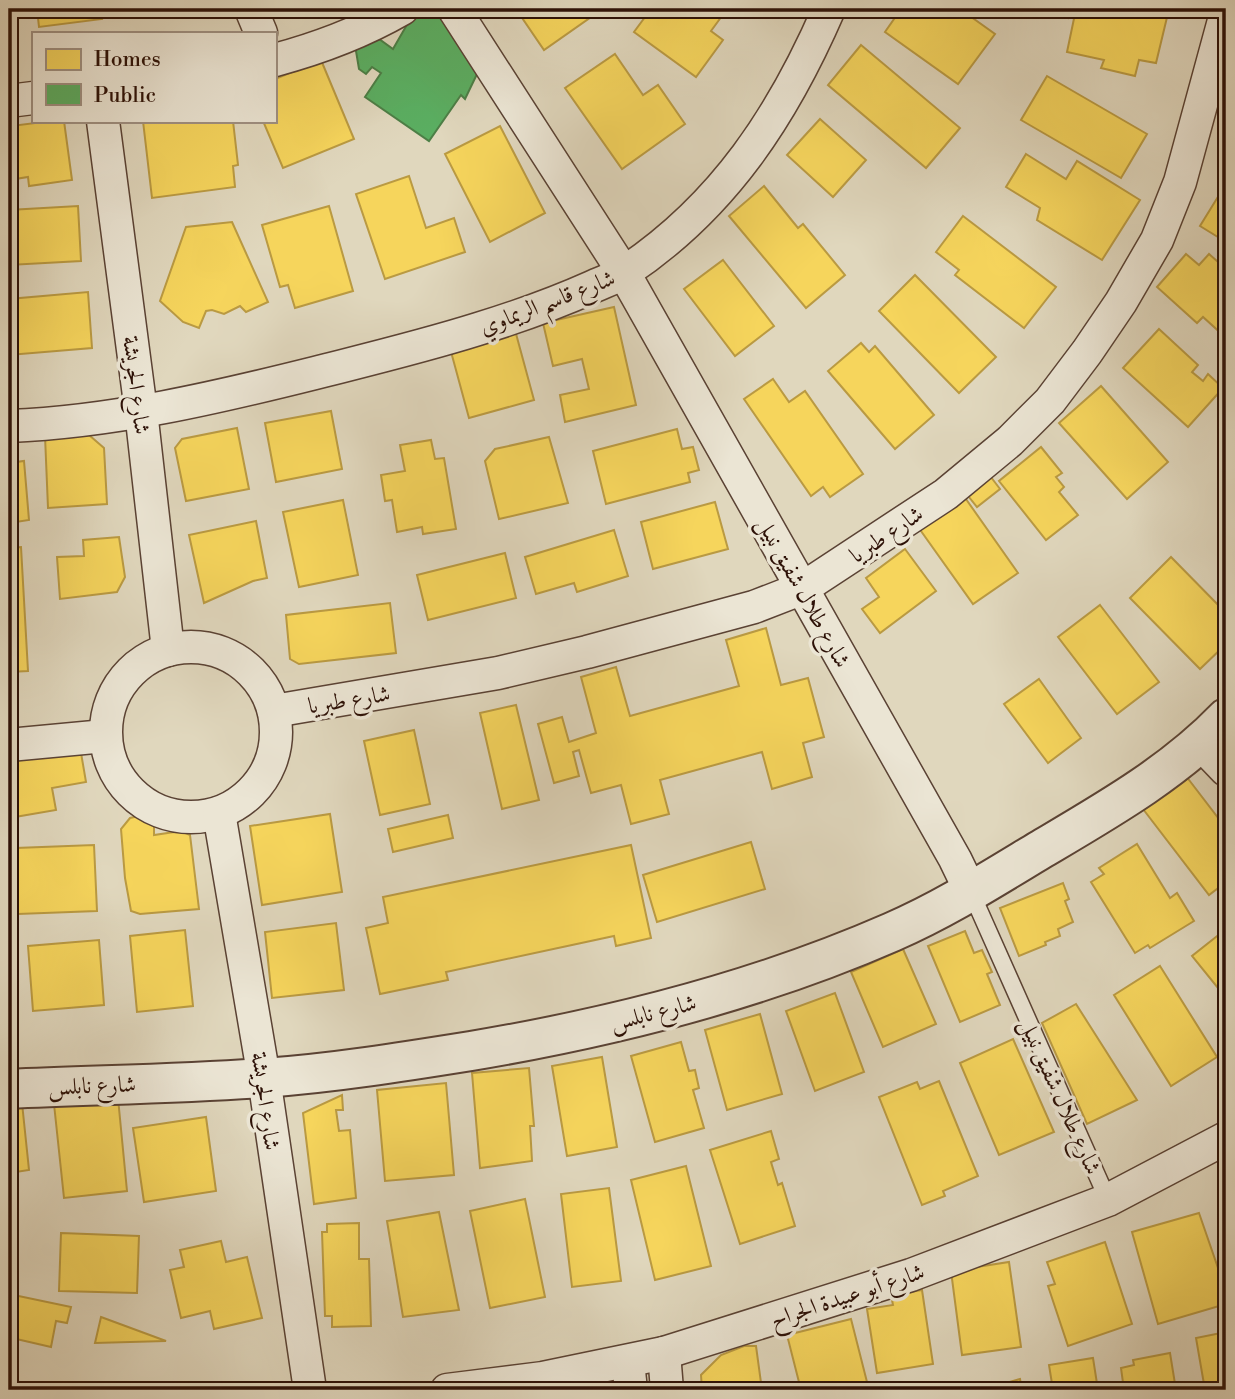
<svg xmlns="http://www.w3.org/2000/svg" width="1235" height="1399" viewBox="0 0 1235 1399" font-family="'Libre Bodoni',Amiri,serif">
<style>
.homes{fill:#f6d55c;stroke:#ba9a42;stroke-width:2}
.public{fill:#5aae61;stroke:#4c7f46;stroke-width:2}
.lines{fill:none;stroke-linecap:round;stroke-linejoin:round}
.service-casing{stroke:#5a4234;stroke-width:19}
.minor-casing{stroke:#5a4234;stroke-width:35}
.tertiary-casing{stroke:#5a4234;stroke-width:42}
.service{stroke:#ebe5d4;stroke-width:16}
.minor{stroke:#ebe5d4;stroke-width:32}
.tertiary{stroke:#ebe5d4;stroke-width:38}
.labels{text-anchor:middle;stroke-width:7;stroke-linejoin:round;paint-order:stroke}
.street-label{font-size:23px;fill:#2d1107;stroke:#ebe5d4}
</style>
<rect width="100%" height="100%" fill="#e0d7bd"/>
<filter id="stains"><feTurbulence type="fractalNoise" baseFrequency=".00286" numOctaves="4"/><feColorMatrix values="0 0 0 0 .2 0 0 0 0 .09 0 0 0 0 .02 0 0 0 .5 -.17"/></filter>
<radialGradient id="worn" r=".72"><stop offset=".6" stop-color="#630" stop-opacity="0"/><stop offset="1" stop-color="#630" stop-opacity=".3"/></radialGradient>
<g class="homes">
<polygon points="37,9 100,9 102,19 39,27"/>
<polygon points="516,9 600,9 601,10 544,50"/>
<polygon points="651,9 727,9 711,31 723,40 696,77 634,32"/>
<polygon points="901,9 960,9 995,34 958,84 885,32"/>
<polygon points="1054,9 1070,9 1068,18 1053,15"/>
<polygon points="1076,9 1169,9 1156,63 1139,60 1135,76 1101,68 1104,60 1067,52"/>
<polygon points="861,45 960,128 926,168 828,85"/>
<polygon points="615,54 643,95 658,85 685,124 622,169 565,88"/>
<polygon points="321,60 354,139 283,168 263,121 275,121 275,79"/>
<polygon points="1047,76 1147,134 1121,178 1021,120"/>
<polygon points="820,119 866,160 833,197 787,155"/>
<polygon points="51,121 64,121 72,180 29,186 28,177 9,180 9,153 14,152 11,126"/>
<polygon points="143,121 233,121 238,165 233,166 235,187 152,198"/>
<polygon points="500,126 545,213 490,242 445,154"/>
<polygon points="1026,154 1066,179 1077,161 1140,200 1102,260 1037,220 1040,208 1006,187"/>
<polygon points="409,176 426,228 454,218 465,252 385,279 356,194"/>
<polygon points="764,186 798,228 803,224 845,275 806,308 729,216"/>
<polygon points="1224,187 1226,189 1226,242 1200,226"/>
<polygon points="78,206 81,261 9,265 9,210"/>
<polygon points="329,206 353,291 295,308 288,285 280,287 262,225"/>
<polygon points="963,216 1056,287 1024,328 955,275 959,270 936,252"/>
<polygon points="232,222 268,302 246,312 240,306 224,314 212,310 206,311 199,328 183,322 160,301 186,227"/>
<polygon points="1186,254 1199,265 1209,254 1226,269 1226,334 1224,336 1203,317 1197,323 1157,287"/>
<polygon points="723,260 774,326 735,356 684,289"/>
<polygon points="915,275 996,357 959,393 879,311"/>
<polygon points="88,292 92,348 9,355 9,299"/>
<polygon points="614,307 636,405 565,422 560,395 589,389 582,359 553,366 543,323"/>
<polygon points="1159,329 1198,365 1192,372 1203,381 1208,374 1223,388 1188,427 1123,368"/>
<polygon points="515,330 534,400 469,418 450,348"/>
<polygon points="861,343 869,352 875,346 934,415 895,449 828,371"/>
<polygon points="773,379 789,402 805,391 863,474 830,497 823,487 811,496 744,399"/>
<polygon points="1101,386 1168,462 1127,499 1059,423"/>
<polygon points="331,411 342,469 276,482 265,423"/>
<polygon points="237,428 249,489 186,501 175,448 182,439"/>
<polygon points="677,429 682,449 693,447 699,470 688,473 690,482 606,504 593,451"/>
<polygon points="89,435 104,448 107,504 48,508 45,436"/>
<polygon points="549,437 568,503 499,519 485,461 495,449"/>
<polygon points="431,440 435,459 444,458 456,529 423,534 422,527 397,532 392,500 385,501 381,475 405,471 400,445"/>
<polygon points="1041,447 1062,473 1056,477 1064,487 1059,492 1078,515 1046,540 999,481"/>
<polygon points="24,461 29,520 9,523 9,463"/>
<polygon points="984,468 1000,489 977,507 961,487"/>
<polygon points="961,492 1018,573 973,604 916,524"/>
<polygon points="343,500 358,575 299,587 283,512"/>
<polygon points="715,502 728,549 653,569 641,522"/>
<polygon points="256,521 267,578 253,581 204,603 189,535"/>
<polygon points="614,530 628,576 577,592 574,583 536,594 525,557"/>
<polygon points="119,537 125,577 117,592 60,599 57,557 84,556 83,540"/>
<polygon points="21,547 28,671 9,672 9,548"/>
<polygon points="905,549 936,591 880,633 862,609 879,597 866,578"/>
<polygon points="505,553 516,598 428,620 417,575"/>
<polygon points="1171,557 1226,613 1226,644 1200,669 1130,598"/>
<polygon points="390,603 396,653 299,664 290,659 286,615"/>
<polygon points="1100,605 1159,682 1117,714 1058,637"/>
<polygon points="766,628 781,685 808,678 824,737 803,743 812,777 772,789 762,752 660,780 669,814 631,824 621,785 591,793 579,750 573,752 579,776 554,783 538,724 562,717 569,742 596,733 581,677 616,667 630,716 739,686 726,640"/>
<polygon points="1039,679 1081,738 1048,763 1004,704"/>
<polygon points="516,705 539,800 502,809 480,713"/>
<polygon points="414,730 430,804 380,815 364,741"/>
<polygon points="80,747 86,782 52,788 56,810 9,818 9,759"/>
<polygon points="1186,776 1219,819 1226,813 1226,882 1209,895 1143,809"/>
<polygon points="330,814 342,892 262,905 250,826"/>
<polygon points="143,815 154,824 154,835 181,831 190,835 199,909 140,914 131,911 125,878 121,829 130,818"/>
<polygon points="448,815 453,838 393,852 388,829"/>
<polygon points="751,842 765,889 657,922 643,875"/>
<polygon points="1137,844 1170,898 1177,893 1194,921 1150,948 1148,945 1135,953 1091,882 1104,874 1099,868"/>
<polygon points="94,845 97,911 18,914 16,848"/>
<polygon points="631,845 651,938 616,946 614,936 446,972 448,980 380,994 366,928 388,923 383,897"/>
<polygon points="1063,883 1069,899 1065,901 1073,922 1058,929 1060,936 1045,942 1046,945 1019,956 1000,908"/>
<polygon points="336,923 344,990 272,998 265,932"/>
<polygon points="1226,929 1226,989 1222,993 1192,956"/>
<polygon points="185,930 193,1006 137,1012 130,936"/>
<polygon points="965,931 974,953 982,950 992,972 987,974 1000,1005 960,1022 928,946"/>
<polygon points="99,940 104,1005 33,1011 28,946"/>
<polygon points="903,949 936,1024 883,1047 851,972"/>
<polygon points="1160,966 1217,1057 1171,1086 1114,995"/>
<polygon points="835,993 864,1072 815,1091 786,1011"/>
<polygon points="1076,1004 1137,1100 1087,1124 1042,1023"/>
<polygon points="760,1014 782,1094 727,1110 705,1030"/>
<polygon points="1013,1039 1054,1132 999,1155 960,1063"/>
<polygon points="681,1042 689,1071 695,1070 699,1088 693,1090 704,1128 655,1142 631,1056"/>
<polygon points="602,1057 617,1147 567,1156 552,1066"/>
<polygon points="529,1068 534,1126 530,1126 532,1161 480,1168 472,1073"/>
<polygon points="939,1081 978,1176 943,1191 945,1196 922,1205 879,1097 917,1082 920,1089"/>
<polygon points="446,1083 454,1175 385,1181 377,1090"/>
<polygon points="342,1095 343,1110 336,1110 339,1131 350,1130 356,1198 314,1204 303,1113"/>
<polygon points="118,1098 127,1191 64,1198 54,1104"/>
<polygon points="22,1103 29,1170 9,1173 9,1104"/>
<polygon points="206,1117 216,1191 144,1202 133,1128"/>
<polygon points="771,1131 779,1159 771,1162 778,1185 782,1183 795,1226 740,1244 710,1150"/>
<polygon points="686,1166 711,1266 655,1280 631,1180"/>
<polygon points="609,1188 621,1281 572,1287 561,1194"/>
<polygon points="525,1199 545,1297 490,1308 470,1211"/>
<polygon points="1226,1203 1226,1225 1219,1206"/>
<polygon points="439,1212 459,1310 403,1317 387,1221"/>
<polygon points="1199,1213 1226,1291 1226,1304 1158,1324 1132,1232"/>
<polygon points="359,1223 359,1259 369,1259 371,1326 332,1327 332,1316 325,1316 322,1232 327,1232 327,1224"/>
<polygon points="61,1233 139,1236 137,1293 59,1291"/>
<polygon points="221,1241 226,1262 247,1257 262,1318 214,1329 210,1311 181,1318 170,1270 184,1267 180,1250"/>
<polygon points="1105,1242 1132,1324 1068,1346 1048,1286 1055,1284 1047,1262"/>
<polygon points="1009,1262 1021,1347 962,1355 951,1271"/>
<polygon points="922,1290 933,1364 877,1373 867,1309 893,1305 891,1295"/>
<polygon points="9,1294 71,1307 67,1323 56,1321 51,1347 12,1338 14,1328 9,1327"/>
<polygon points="101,1317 166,1341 95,1343"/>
<polygon points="851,1319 867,1382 835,1390 801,1390 787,1335"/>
<polygon points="1226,1332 1226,1390 1205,1390 1196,1338"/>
<polygon points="744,1346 756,1346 762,1390 702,1390 701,1375 721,1355"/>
<polygon points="1170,1353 1176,1390 1124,1390 1121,1368 1134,1365 1133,1360"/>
<polygon points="1093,1358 1098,1390 1053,1390 1049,1365"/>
<polygon points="1020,1379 1022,1390 982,1390"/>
</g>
<polygon class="public" points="416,9 437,9 444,13 478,72 465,99 461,95 429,141 365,97 381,73 372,67 366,74 359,69 354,39 368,31 393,49"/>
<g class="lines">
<defs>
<polyline id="service" points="971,892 1108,1200"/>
<g id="minor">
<polyline points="251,9 261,33"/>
<polyline points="454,9 624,273 955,859 971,892"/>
<path d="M275,60C320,48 362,32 402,9"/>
<polyline points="9,101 33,98"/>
<polyline points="103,121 141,411 168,650"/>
<path d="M9,426C112,422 215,398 315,373C370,359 424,346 478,329C517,317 554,304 592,287C603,282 615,278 625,272C724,206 783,115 829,9"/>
<circle cx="191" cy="732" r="85"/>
<polyline points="274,711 498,673 587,652 754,607 803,588 946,494 1010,441 1050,401 1087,352 1121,302 1157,240 1180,182 1226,13"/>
<polyline points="1201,744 1226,770"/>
<polyline points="9,745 105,736"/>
<polyline points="219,813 264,1078 310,1390"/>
<polyline points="664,1353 667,1390"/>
<polyline points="628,1362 631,1390"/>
<polyline points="447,1390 543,1378 664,1353 911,1275 1108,1200 1226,1138"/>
</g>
<path id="tertiary" d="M9,1089C94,1085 179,1084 264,1078C333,1073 402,1062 471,1051C615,1027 757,991 892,932C943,910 992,879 1040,850C1106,811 1173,773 1226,718"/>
</defs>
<use href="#service" class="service-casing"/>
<use href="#minor" class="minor-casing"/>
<use href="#tertiary" class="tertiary-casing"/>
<use href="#service" class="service"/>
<use href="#minor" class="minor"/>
<use href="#tertiary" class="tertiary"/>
</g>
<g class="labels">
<g class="street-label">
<text transform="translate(547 302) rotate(-21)" y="8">شارع قاسم الريماوي</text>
<text transform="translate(137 385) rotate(83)" y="8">شارع الجريشة</text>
<text transform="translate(886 534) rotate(-34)" y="8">شارع طبريا</text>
<text transform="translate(804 592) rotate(61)" y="8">شارع طلال شفيق نبيل</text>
<text transform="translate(349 699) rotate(-9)" y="8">شارع طبريا</text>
<text transform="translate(653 1012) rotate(-14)" y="8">شارع نابلس</text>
<text transform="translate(92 1085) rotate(-2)" y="8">شارع نابلس</text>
<text transform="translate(1061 1096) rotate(66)" y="8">شارع طلال شفيق نبيل</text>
<text transform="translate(266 1101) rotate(82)" y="8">شارع الجريشة</text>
<text transform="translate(847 1295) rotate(-18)" y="8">شارع أبو عبيدة الجراح</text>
</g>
</g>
<rect width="1235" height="1399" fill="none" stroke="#e0d7bd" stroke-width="35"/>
<rect x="10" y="10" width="1214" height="1378" fill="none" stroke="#2d1107" stroke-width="3.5"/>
<rect x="18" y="18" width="1200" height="1364" fill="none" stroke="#2d1107" stroke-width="2"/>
<rect x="32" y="32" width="245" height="91" fill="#ebe5d4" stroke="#9f9082" stroke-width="2"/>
<rect x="46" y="49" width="35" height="21" fill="#f6d55c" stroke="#9f9082" stroke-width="2"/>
<text x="94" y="66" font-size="21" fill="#2d1107">Homes</text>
<rect x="46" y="84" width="35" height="21" fill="#5aae61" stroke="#9f9082" stroke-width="2"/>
<text x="94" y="102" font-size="21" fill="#2d1107">Public</text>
<rect width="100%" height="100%" filter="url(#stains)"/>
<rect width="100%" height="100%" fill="url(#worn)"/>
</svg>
